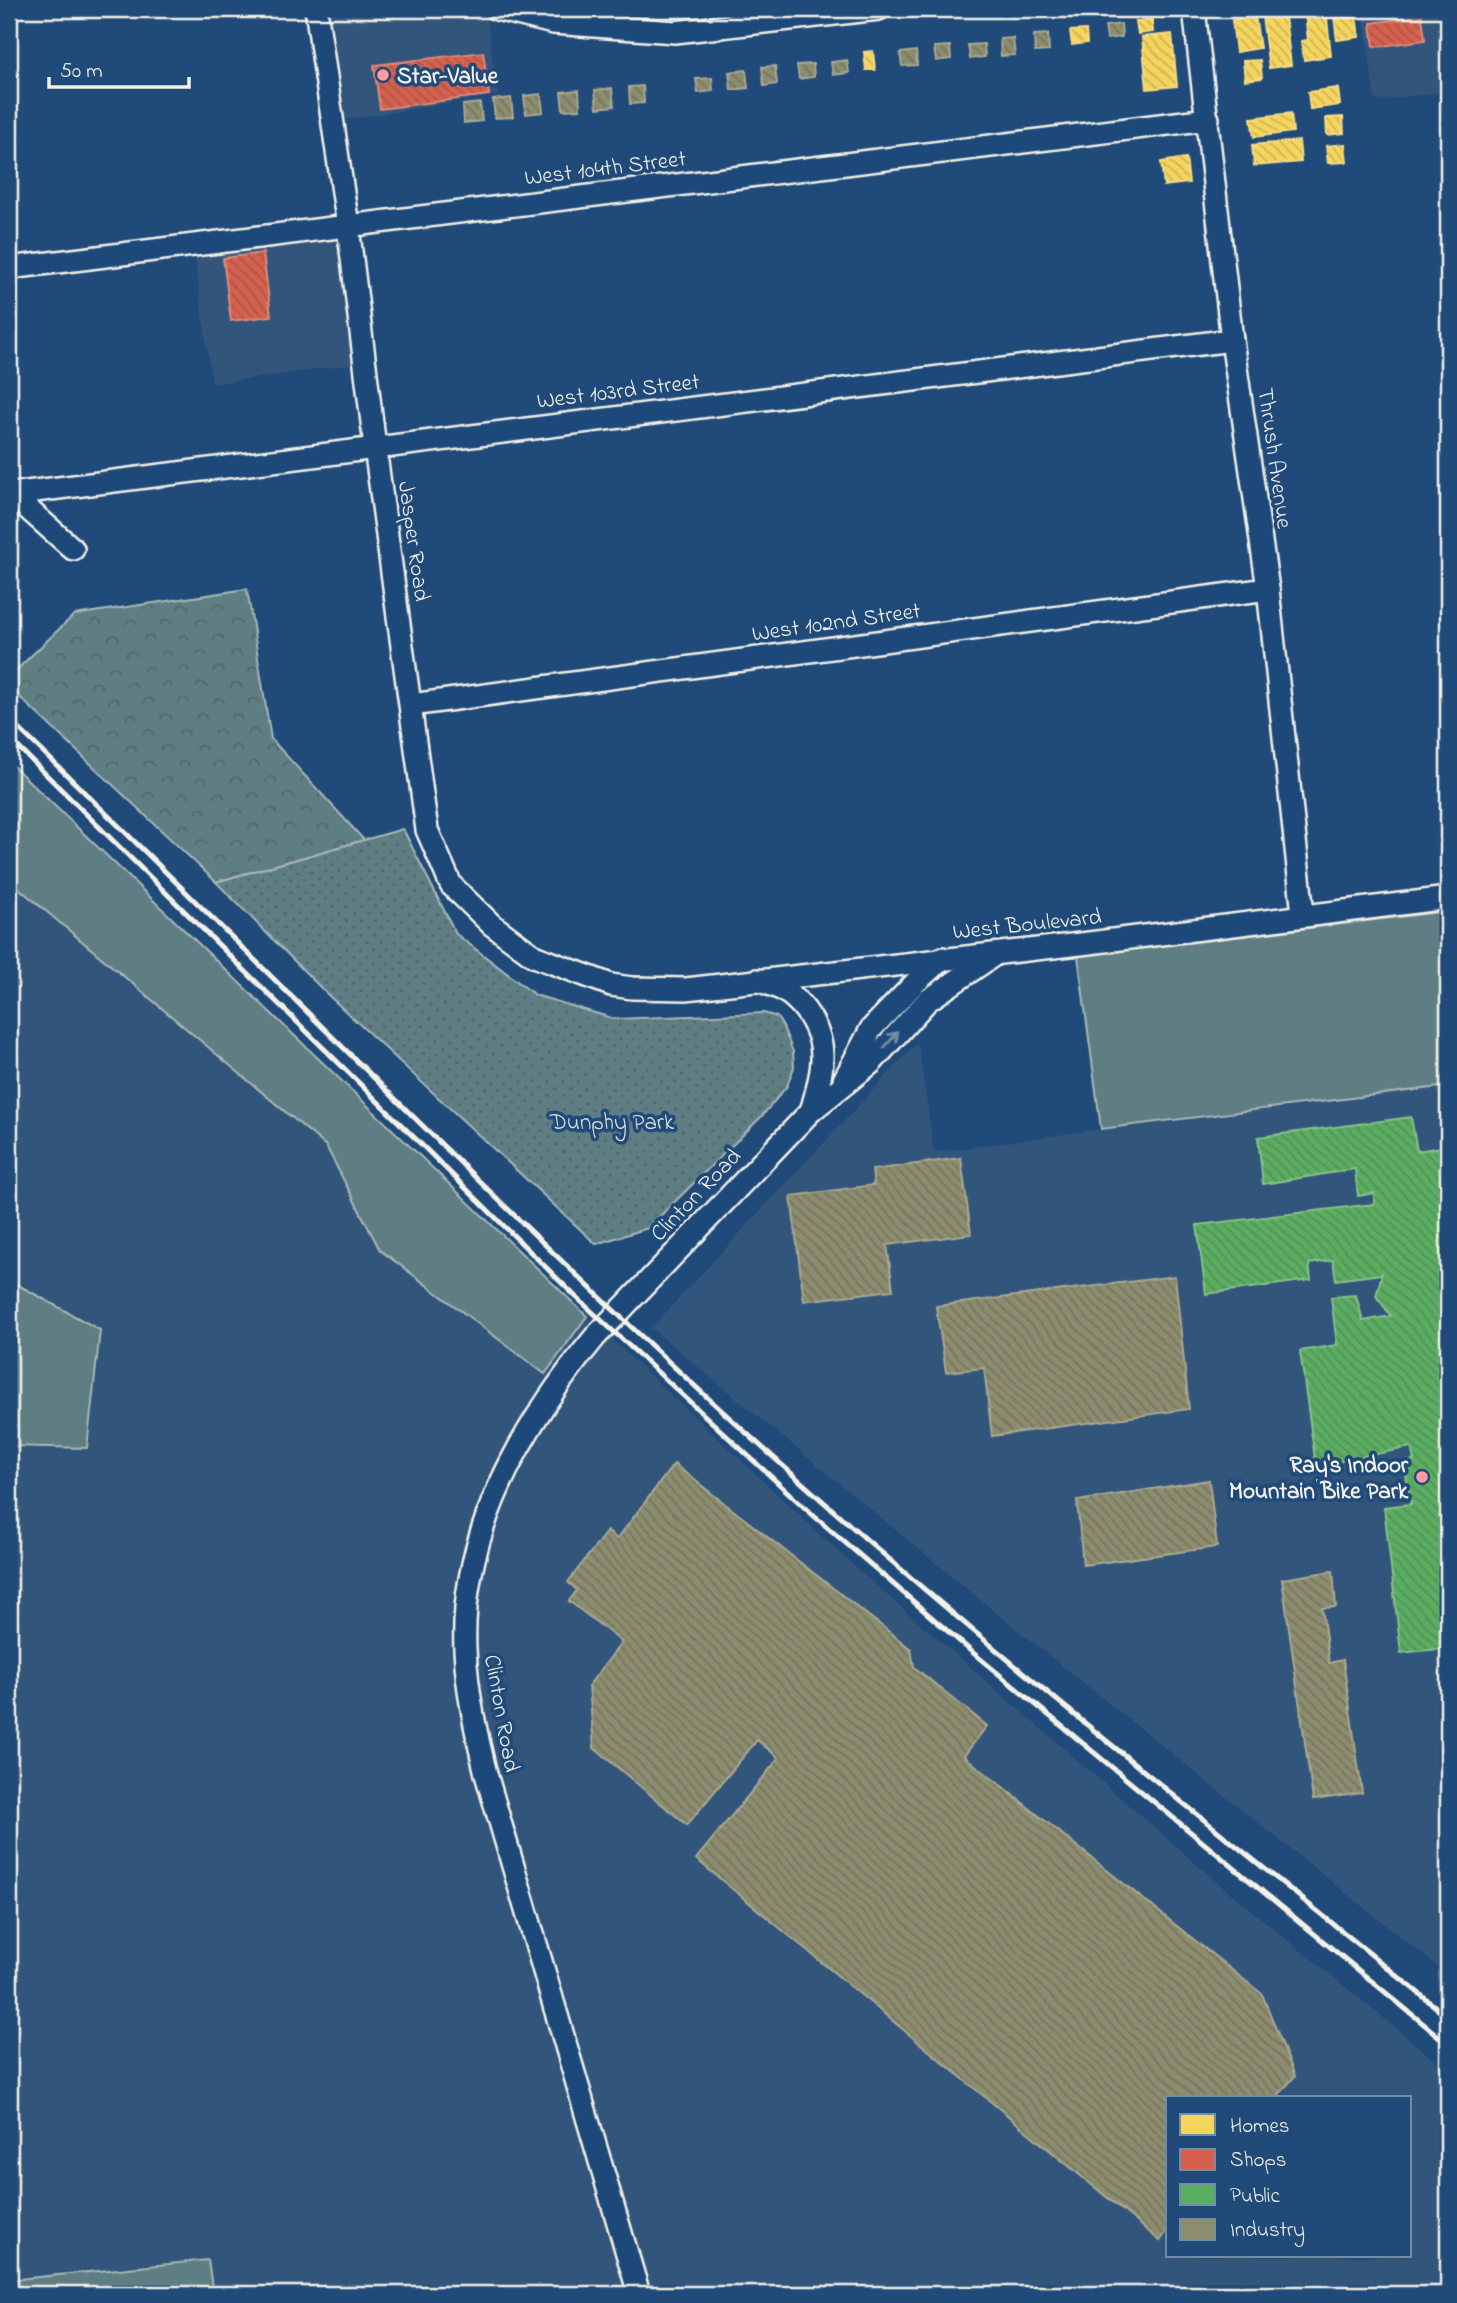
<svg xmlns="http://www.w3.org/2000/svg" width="1457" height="2303" viewBox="0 0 1457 2303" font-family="'Indie Flower',sans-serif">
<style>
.built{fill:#33557c;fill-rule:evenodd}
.grass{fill:#5e7e83;stroke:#a9b8b6;stroke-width:2}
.forest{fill:url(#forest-crowns);stroke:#a9b8b6;stroke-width:2}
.park{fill:url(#park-dots);stroke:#a9b8b6;stroke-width:2}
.homes{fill:url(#homes-back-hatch);stroke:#f5dd86;stroke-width:2}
.shops{fill:url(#shops-back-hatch);stroke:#df8c7c;stroke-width:2}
.public{fill:url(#public-back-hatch);stroke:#88c28a;stroke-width:2}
.industry{fill:url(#industry-back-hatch);stroke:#abaa93;stroke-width:2}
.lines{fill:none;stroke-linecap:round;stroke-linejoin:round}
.minor-casing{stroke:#f4f1e8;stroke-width:26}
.minor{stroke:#1f4a7a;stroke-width:21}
.rail{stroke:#f4f1e8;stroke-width:5}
.oneway{stroke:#748da6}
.poi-dot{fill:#ff9aa2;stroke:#1f4a7a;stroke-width:2.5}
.labels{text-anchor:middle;stroke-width:7;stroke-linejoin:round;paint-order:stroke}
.poi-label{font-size:23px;font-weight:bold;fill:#f4f1e8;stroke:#1f4a7a;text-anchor:start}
.street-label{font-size:23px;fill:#f4f1e8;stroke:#1f4a7a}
.park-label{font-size:23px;fill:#dee0d9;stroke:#1f4a7a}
</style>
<defs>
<pattern id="forest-crowns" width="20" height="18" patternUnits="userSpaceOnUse" patternTransform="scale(1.75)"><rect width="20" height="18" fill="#5e7e83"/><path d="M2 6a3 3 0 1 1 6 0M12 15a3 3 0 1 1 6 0" fill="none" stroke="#556668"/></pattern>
<pattern id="park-dots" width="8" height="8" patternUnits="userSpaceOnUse" patternTransform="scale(1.75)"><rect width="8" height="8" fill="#5e7e83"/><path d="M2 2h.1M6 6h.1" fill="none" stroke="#556668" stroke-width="1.8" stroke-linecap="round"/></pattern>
<pattern id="homes-back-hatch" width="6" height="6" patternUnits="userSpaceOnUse" patternTransform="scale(1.75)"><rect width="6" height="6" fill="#f6d55c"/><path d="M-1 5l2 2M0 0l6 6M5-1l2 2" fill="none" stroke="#cbb256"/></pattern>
<pattern id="shops-back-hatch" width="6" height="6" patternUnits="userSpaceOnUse" patternTransform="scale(1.75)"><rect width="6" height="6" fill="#d6604d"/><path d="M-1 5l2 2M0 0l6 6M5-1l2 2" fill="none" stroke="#a5584b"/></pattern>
<pattern id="public-back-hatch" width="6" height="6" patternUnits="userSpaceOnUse" patternTransform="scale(1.75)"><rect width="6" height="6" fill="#5aae61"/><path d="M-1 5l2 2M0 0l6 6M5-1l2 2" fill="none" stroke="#558f59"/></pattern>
<pattern id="industry-back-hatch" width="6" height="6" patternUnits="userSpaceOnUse" patternTransform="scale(1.75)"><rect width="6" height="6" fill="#8c8c6e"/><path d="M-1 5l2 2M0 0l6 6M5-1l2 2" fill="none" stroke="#757460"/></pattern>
</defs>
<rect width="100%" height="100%" fill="#1f4a7a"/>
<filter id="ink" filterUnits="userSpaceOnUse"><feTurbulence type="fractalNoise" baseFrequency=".0143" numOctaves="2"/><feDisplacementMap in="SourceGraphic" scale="14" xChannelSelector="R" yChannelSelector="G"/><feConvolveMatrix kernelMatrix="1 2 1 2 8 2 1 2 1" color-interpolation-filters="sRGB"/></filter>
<g filter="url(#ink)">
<g class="built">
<polygon points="327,9 445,9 487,19 498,95 343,120"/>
<polygon points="1363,9 1448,9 1448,91 1375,101"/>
<polygon points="338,234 356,364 212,384 194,253"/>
<path d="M9,880L326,1146L380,1250L545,1374L587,1316L856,1568L1216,1881L1448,2071V2294H213L208,2260L9,2280V1446L87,1448L100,1330L9,1280ZM1168,2098H1410V2256H1168Z"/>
<polygon points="918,1042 934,1152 1101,1129 1448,1086 1448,1975 995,1612 651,1328"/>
</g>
<g class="grass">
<polygon points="9,762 587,1316 545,1374 380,1250 326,1146 9,880"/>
<polygon points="1448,911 1448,1086 1101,1129 1078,956"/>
<polygon points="9,1280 100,1330 87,1448 9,1446"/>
<polygon points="208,2260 213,2294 9,2294 9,2280"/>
</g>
<polygon class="forest" points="247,589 271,739 364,840 216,882 9,687 9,677 74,615"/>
<polygon class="park" points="403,829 456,934 535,995 615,1019 764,1013 777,1017 783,1027 793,1052 794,1067 787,1086 762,1116 648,1228 596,1244 328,995 216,882"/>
<g class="homes">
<polygon points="1261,9 1284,9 1291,65 1269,68"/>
<polygon points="1298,9 1326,9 1331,56 1304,60 1301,41 1308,40 1305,14 1299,15"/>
<polygon points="1333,9 1355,9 1359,37 1337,40"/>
<polygon points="1255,16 1260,48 1236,52 1232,20"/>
<polygon points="1152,19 1153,32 1138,34 1136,21"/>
<polygon points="1086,30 1087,43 1072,45 1070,31"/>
<polygon points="1172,34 1177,86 1147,89 1142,37"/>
<polygon points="873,51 875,70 866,70 864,52"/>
<polygon points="1260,60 1262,78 1245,80 1243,61"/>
<polygon points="1338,88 1340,105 1310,109 1308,92"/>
<polygon points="1291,113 1293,132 1254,137 1251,118"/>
<polygon points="1343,117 1344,133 1327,135 1326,118"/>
<polygon points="1299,141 1301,162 1254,166 1252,145"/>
<polygon points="1345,144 1347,162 1328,163 1326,146"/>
<polygon points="1186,158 1189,183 1164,186 1161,162"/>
</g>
<g class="shops">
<polygon points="1422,16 1425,40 1374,47 1371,23"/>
<polygon points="483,52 489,95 380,109 374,65"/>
<polygon points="263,253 271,316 231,321 223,258"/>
</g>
<polygon class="public" points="1411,1117 1417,1151 1448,1146 1448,1648 1401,1653 1384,1507 1411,1504 1404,1463 1414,1460 1411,1447 1316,1466 1300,1351 1337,1345 1331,1297 1356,1295 1363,1321 1391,1316 1376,1296 1382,1274 1336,1280 1333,1260 1309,1264 1311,1280 1206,1294 1197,1225 1374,1204 1374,1193 1358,1196 1355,1169 1263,1184 1258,1137"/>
<g class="industry">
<polygon points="1121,24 1122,37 1107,39 1105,26"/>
<polygon points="1048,34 1049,51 1035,52 1034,35"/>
<polygon points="1013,38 1015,55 1001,56 1000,39"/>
<polygon points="984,44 985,57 970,59 968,45"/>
<polygon points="950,46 951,59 936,61 934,47"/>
<polygon points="916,51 917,65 902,66 900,53"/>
<polygon points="847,60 849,73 833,75 831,62"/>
<polygon points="813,64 814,77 799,79 797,65"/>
<polygon points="775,66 777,84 764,86 762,67"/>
<polygon points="746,70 748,88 731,90 729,72"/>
<polygon points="712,78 713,91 698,93 696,79"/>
<polygon points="643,86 644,103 630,104 629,87"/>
<polygon points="612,88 614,106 597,108 595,90"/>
<polygon points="579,90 580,109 563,110 561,92"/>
<polygon points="541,94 543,112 526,114 524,96"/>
<polygon points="511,98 513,117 495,118 493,100"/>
<polygon points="480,103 482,121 464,123 463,105"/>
<polygon points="961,1158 971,1234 887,1245 893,1290 804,1301 791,1196 874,1185 872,1170"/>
<polygon points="1175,1276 1189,1409 992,1436 984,1368 946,1372 936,1306"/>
<polygon points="674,1464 911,1649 914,1667 987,1726 964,1756 1262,1994 1295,2076 1276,2098 1168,2098 1168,2230 1160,2241 696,1859 779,1758 757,1740 687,1825 594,1748 589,1685 622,1642 569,1601 577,1590 568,1582 607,1531 617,1539"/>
<polygon points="1209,1480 1217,1547 1083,1565 1077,1501"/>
<polygon points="1333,1571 1336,1607 1322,1608 1329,1663 1343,1660 1362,1793 1313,1800 1282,1579"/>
</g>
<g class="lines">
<defs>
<g id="minor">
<polyline points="316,9 348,226 375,447 427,830 451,885 491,924 534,956 611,985 632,988 686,989 1089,943 1448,898"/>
<polyline points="496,9 553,23 675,32 879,9"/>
<polyline points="1194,9 1232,340 1268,589 1303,914"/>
<polyline points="9,268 1208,119"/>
<polyline points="9,492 73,549"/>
<polyline points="11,494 1232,340"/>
<polyline points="411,705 1268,589"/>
<path d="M757,980C766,983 775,986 783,990C805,1003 823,1032 822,1058C822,1076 816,1094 811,1111"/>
<polyline points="844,1080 871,1029 915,983 943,958"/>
<path d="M639,2294L486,1774C476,1733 467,1692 465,1649C460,1533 524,1423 595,1337L811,1111L871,1063L927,1001L994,955"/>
</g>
</defs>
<use href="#minor" class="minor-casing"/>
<use href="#minor" class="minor"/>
<g class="rail">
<path d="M9,719C278,978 536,1249 817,1496C1021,1677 1237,1845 1448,2017"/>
<polyline points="9,738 574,1295 805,1508 972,1652 1448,2044"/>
</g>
</g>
<defs><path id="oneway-shaft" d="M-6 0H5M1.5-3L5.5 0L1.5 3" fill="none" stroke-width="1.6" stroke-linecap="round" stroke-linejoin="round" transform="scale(1.75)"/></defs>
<use class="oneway" href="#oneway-shaft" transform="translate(891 1040) rotate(-49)"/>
</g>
<g class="poi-dot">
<circle cx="383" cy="75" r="7"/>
<circle cx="1422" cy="1477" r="7"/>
</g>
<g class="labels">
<g class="poi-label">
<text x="397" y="83">Star-Value</text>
<text x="1408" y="1472" text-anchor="end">Ray's Indoor<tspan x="1408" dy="26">Mountain Bike Park</tspan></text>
</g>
<g class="street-label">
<text transform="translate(605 167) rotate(-7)" y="8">West 104th Street</text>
<text transform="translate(618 390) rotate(-7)" y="8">West 103rd Street</text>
<text transform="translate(1276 458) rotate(82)" y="8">Thrush Avenue</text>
<text transform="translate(415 541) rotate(82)" y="8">Jasper Road</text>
<text transform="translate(836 621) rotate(-8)" y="8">West 102nd Street</text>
<text transform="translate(1027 923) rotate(-6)" y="8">West Boulevard</text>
<text transform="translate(695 1194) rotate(-46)" y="8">Clinton Road</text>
<text transform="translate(503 1713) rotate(80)" y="8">Clinton Road</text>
</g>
<g class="park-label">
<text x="612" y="1129">Dunphy Park</text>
</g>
</g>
<rect width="1457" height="2303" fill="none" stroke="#1f4a7a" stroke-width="35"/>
<rect x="18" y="18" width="1422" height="2268" fill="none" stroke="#f4f1e8" stroke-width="2.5" filter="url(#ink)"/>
<rect x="1166" y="2096" width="245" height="161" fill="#1f4a7a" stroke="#748da6" stroke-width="2"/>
<rect x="1180" y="2114" width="35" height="21" fill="#f6d55c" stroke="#748da6" stroke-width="2"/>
<text x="1230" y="2132" font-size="21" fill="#f4f1e8">Homes</text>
<rect x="1180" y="2149" width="35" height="21" fill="#d6604d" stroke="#748da6" stroke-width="2"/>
<text x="1230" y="2166" font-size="21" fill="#f4f1e8">Shops</text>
<rect x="1180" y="2184" width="35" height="21" fill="#5aae61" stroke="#748da6" stroke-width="2"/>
<text x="1230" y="2202" font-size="21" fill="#f4f1e8">Public</text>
<rect x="1180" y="2219" width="35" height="21" fill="#8c8c6e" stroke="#748da6" stroke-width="2"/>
<text x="1230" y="2236" font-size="21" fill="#f4f1e8">Industry</text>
<path d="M49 77v10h140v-10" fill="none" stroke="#f4f1e8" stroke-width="3.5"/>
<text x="60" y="77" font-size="21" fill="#f4f1e8" stroke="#1f4a7a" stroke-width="5" paint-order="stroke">50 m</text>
</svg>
